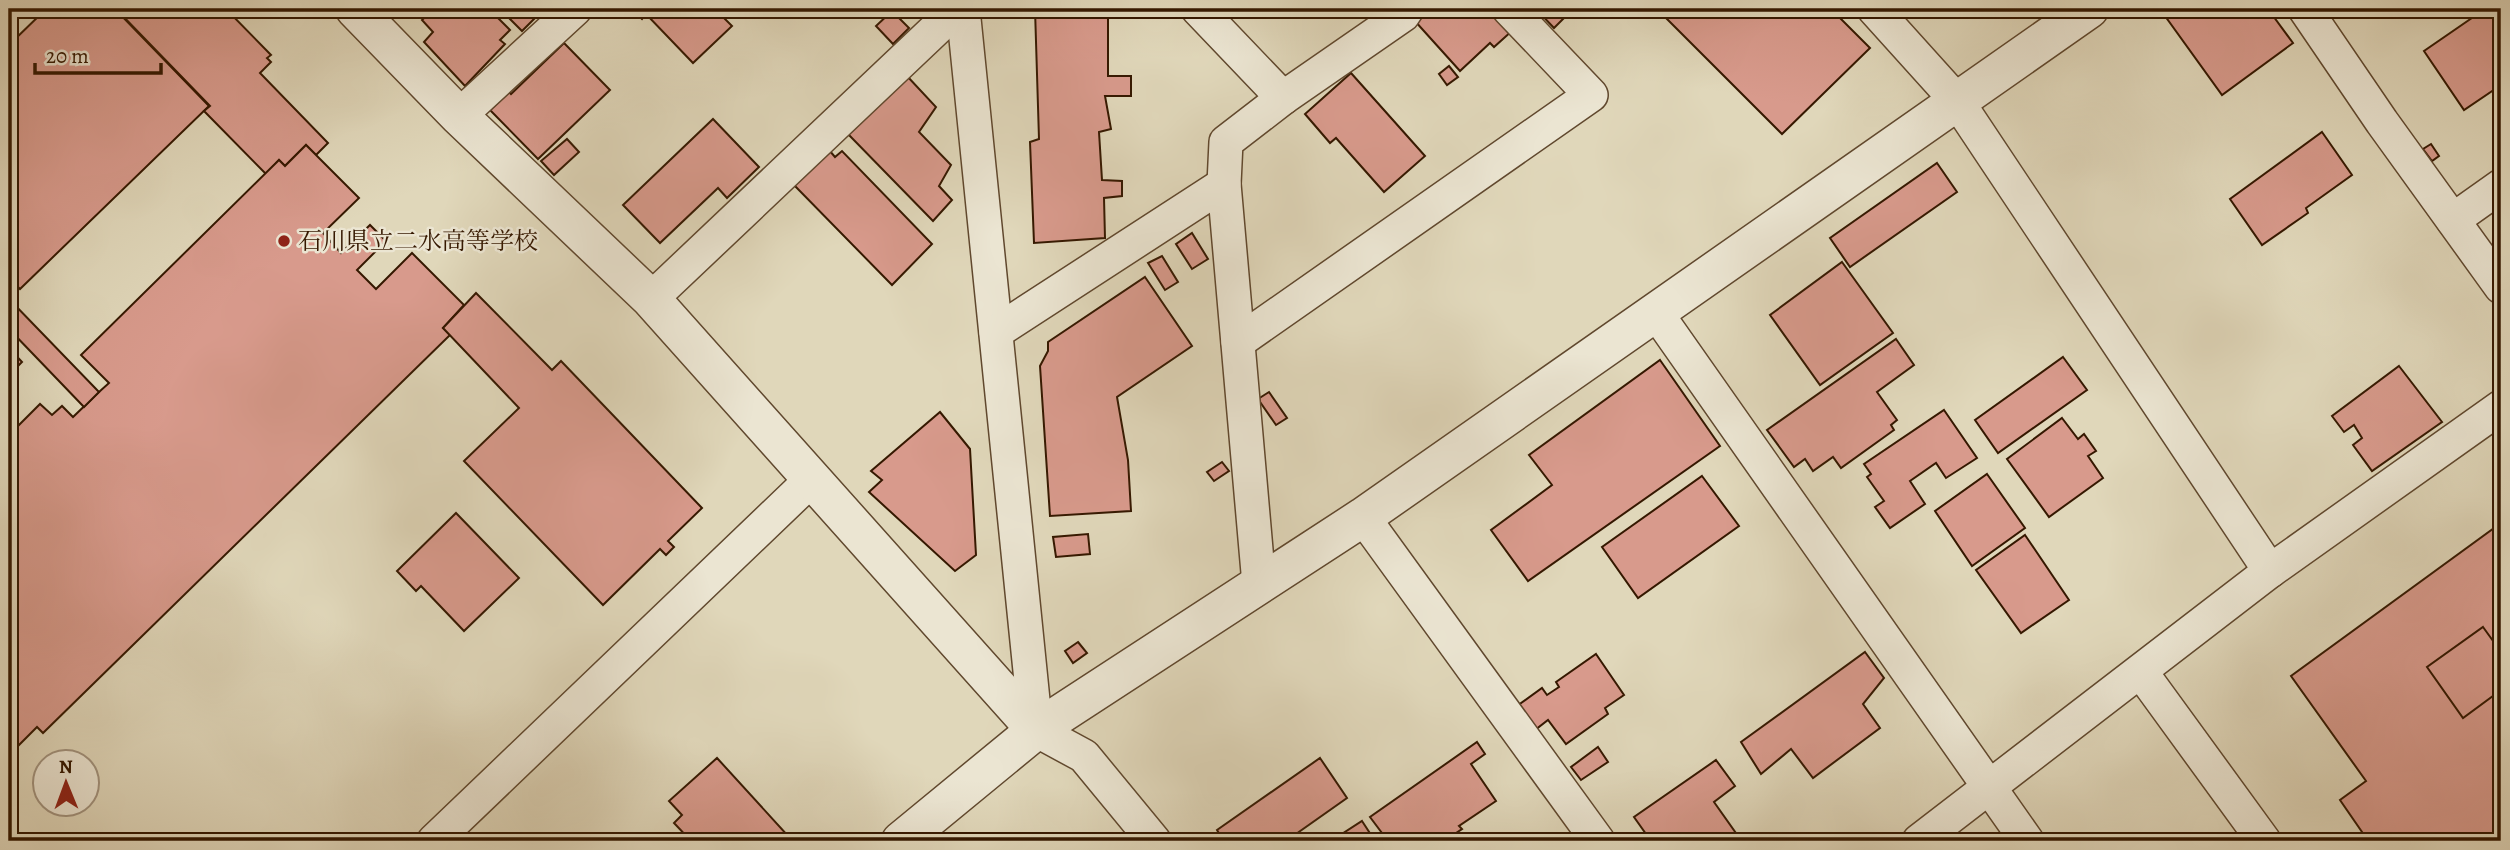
<svg xmlns="http://www.w3.org/2000/svg" width="2510" height="850" viewBox="0 0 2510 850" font-family="Alegreya,'Noto Serif JP',serif">
<style>
.building{fill:#d89a8c;stroke:#351800;stroke-width:2}
.lines{fill:none;stroke-linecap:round;stroke-linejoin:round}
.minor-casing{stroke:#60482e;stroke-width:36}
.tertiary-casing{stroke:#60482e;stroke-width:41}
.minor{stroke:#ebe5d2;stroke-width:33}
.tertiary{stroke:#ebe5d2;stroke-width:38}
.poi-dot{fill:#8f2418;stroke:#ebe5d2;stroke-width:2.5}
.labels{text-anchor:middle;stroke-width:5;stroke-linejoin:round;paint-order:stroke}
.poi-label{font-size:24px;fill:#351800;stroke:#ebe5d2;text-anchor:start}
</style>
<rect width="100%" height="100%" fill="#e0d7ba"/>
<filter id="stains"><feTurbulence type="fractalNoise" baseFrequency=".00286" numOctaves="4"/><feColorMatrix values="0 0 0 0 .2 0 0 0 0 .09 0 0 0 0 .02 0 0 0 .5 -.17"/></filter>
<radialGradient id="worn" r=".72"><stop offset=".6" stop-color="#630" stop-opacity="0"/><stop offset="1" stop-color="#630" stop-opacity=".3"/></radialGradient>
<g class="building">
<polygon points="46,9 115,9 209,106 20,289 9,278 9,45"/>
<polygon points="116,9 226,9 271,55 267,58 271,62 260,73 328,143 316,155 306,145 285,166 279,160 266,174 204,111 210,106"/>
<polygon points="433,9 489,9 510,30 500,40 505,44 465,86 424,42 433,32 422,20"/>
<polygon points="519,9 544,9 522,31 509,18"/>
<polygon points="632,9 715,9 732,26 693,63 646,14 642,19"/>
<polygon points="1035,9 1108,9 1108,76 1131,76 1131,96 1105,96 1111,129 1099,132 1102,180 1122,181 1122,196 1104,198 1105,238 1034,243 1030,142 1039,139"/>
<polygon points="1426,9 1493,9 1513,30 1494,47 1490,43 1460,71 1414,20"/>
<polygon points="1536,9 1573,9 1554,28"/>
<polygon points="1668,9 1831,9 1870,48 1782,134 1662,14"/>
<polygon points="2160,9 2250,9 2256,17 2268,9 2293,43 2222,95"/>
<polygon points="2485,9 2501,9 2501,85 2464,110 2424,51"/>
<polygon points="892,11 909,28 893,44 876,26"/>
<polygon points="564,43 610,90 538,159 490,110 509,92 511,94"/>
<polygon points="1449,66 1458,77 1447,85 1439,74"/>
<polygon points="1351,73 1425,156 1384,192 1336,138 1330,143 1305,114"/>
<polygon points="907,76 936,107 919,132 951,165 939,186 952,200 933,221 847,133"/>
<polygon points="713,119 759,167 727,198 718,188 660,243 623,205"/>
<polygon points="2322,132 2352,175 2306,208 2308,213 2262,245 2230,199"/>
<polygon points="567,139 579,152 554,175 541,161"/>
<polygon points="2431,144 2439,156 2432,161 2423,149"/>
<polygon points="306,145 359,198 323,233 341,253 370,225 386,241 357,270 376,289 412,253 464,305 443,328 450,335 43,733 37,727 18,746 9,737 9,435 40,404 52,415 62,406 73,417 99,392 109,383 81,355 279,160 285,166"/>
<polygon points="829,150 835,157 842,151 932,244 892,285 793,184"/>
<polygon points="1937,163 1957,192 1850,267 1830,238"/>
<polygon points="1192,233 1208,259 1192,269 1176,244"/>
<polygon points="1162,256 1178,282 1165,290 1148,263"/>
<polygon points="1842,262 1893,333 1820,385 1770,315"/>
<polygon points="1145,277 1192,346 1117,397 1128,460 1131,511 1050,516 1040,366 1048,351 1048,342"/>
<polygon points="476,293 552,370 561,361 702,508 668,541 674,547 666,555 660,549 603,605 464,461 519,408 443,328"/>
<polygon points="9,299 99,392 84,407 9,329"/>
<polygon points="1896,339 1914,365 1877,392 1897,420 1891,425 1894,430 1841,468 1833,457 1813,471 1805,459 1794,467 1767,430"/>
<polygon points="9,348 22,362 9,375"/>
<polygon points="2063,357 2087,390 1998,453 1975,420"/>
<polygon points="1660,360 1720,446 1528,581 1491,530 1552,485 1529,455"/>
<polygon points="2399,366 2442,422 2372,471 2353,445 2362,438 2354,425 2344,432 2332,416"/>
<polygon points="1269,392 1287,418 1276,425 1258,399"/>
<polygon points="1944,410 1977,458 1946,478 1936,463 1910,481 1925,504 1890,528 1875,507 1884,501 1867,477 1871,474 1864,464"/>
<polygon points="940,412 970,449 976,555 955,571 869,492 882,480 871,471"/>
<polygon points="2062,418 2078,439 2084,434 2096,451 2088,456 2103,478 2049,517 2007,459"/>
<polygon points="1222,462 1229,471 1214,481 1207,472"/>
<polygon points="1987,474 2025,528 1972,566 1935,511"/>
<polygon points="1702,476 1739,526 1638,598 1602,547"/>
<polygon points="456,513 519,578 464,631 421,586 416,591 397,571"/>
<polygon points="2501,523 2501,841 2348,841 2362,832 2340,800 2366,781 2291,676"/>
<polygon points="1088,534 1090,554 1056,557 1053,537"/>
<polygon points="2025,535 2069,600 2021,633 1976,570"/>
<polygon points="2483,627 2501,652 2501,690 2463,718 2427,667"/>
<polygon points="1078,642 1087,653 1073,663 1065,651"/>
<polygon points="1865,652 1884,678 1863,704 1880,728 1813,778 1791,749 1761,774 1741,742"/>
<polygon points="1596,654 1624,695 1605,708 1608,714 1566,744 1548,720 1535,730 1517,706 1542,688 1547,695 1559,687 1556,682"/>
<polygon points="1477,742 1485,754 1471,764 1496,801 1459,826 1462,829 1444,841 1388,841 1370,817"/>
<polygon points="1598,747 1608,762 1581,780 1571,767"/>
<polygon points="717,758 789,837 785,841 691,841 674,823 682,815 669,801"/>
<polygon points="1320,758 1347,798 1286,841 1211,841 1220,835 1217,830"/>
<polygon points="1716,760 1735,786 1714,802 1738,836 1730,841 1651,841 1634,817"/>
<polygon points="1362,821 1375,841 1331,841"/>
</g>
<g class="lines">
<defs>
<g id="minor">
<polyline points="963,9 1036,730 1084,756 1154,841"/>
<polyline points="1198,9 1283,98 1226,142 1224,184"/>
<polyline points="1874,9 1957,101 2270,571"/>
<polyline points="2305,9 2382,122 2501,287"/>
<polyline points="1283,98 1403,15 1407,9"/>
<polyline points="459,116 575,9"/>
<polyline points="2453,220 2501,186"/>
<polyline points="651,299 957,9"/>
<polyline points="1655,311 2027,841"/>
<polyline points="996,332 1224,184 1259,584"/>
<polyline points="1238,342 1591,95 1509,9"/>
<polyline points="1363,517 1598,841"/>
<polyline points="2141,672 2264,841"/>
<polyline points="434,841 813,478"/>
<polyline points="1919,841 2270,571 2501,407"/>
</g>
<g id="tertiary">
<polyline points="355,9 459,116 651,299 1036,730"/>
<polyline points="901,841 1036,730 1363,517 2089,9"/>
</g>
</defs>
<use href="#minor" class="minor-casing"/>
<use href="#tertiary" class="tertiary-casing"/>
<use href="#minor" class="minor"/>
<use href="#tertiary" class="tertiary"/>
</g>
<circle class="poi-dot" cx="284" cy="241" r="7"/>
<g class="labels">
<g class="poi-label">
<text x="298" y="249">石川県立二水高等学校</text>
</g>
</g>
<rect width="2510" height="850" fill="none" stroke="#e0d7ba" stroke-width="35"/>
<rect x="10" y="10" width="2489" height="829" fill="none" stroke="#351800" stroke-width="3.5"/>
<rect x="18" y="18" width="2475" height="815" fill="none" stroke="#351800" stroke-width="2"/>
<g transform="translate(66 783) rotate(359)"><circle r="33" fill="#ebe5d2" stroke="#a2937e" stroke-width="2"/>
<path d="M0-5L12 26L0 18L-12 26Z" fill="#8f2418"/>
<text y="-10" font-size="19" font-weight="bold" text-anchor="middle" fill="#351800">N</text>
</g>
<path d="M35 63v10h126v-10" fill="none" stroke="#351800" stroke-width="3.5"/>
<text x="46" y="63" font-size="21" fill="#351800" stroke="#ebe5d2" stroke-width="5" paint-order="stroke">20 m</text>
<rect width="100%" height="100%" filter="url(#stains)"/>
<rect width="100%" height="100%" fill="url(#worn)"/>
</svg>
